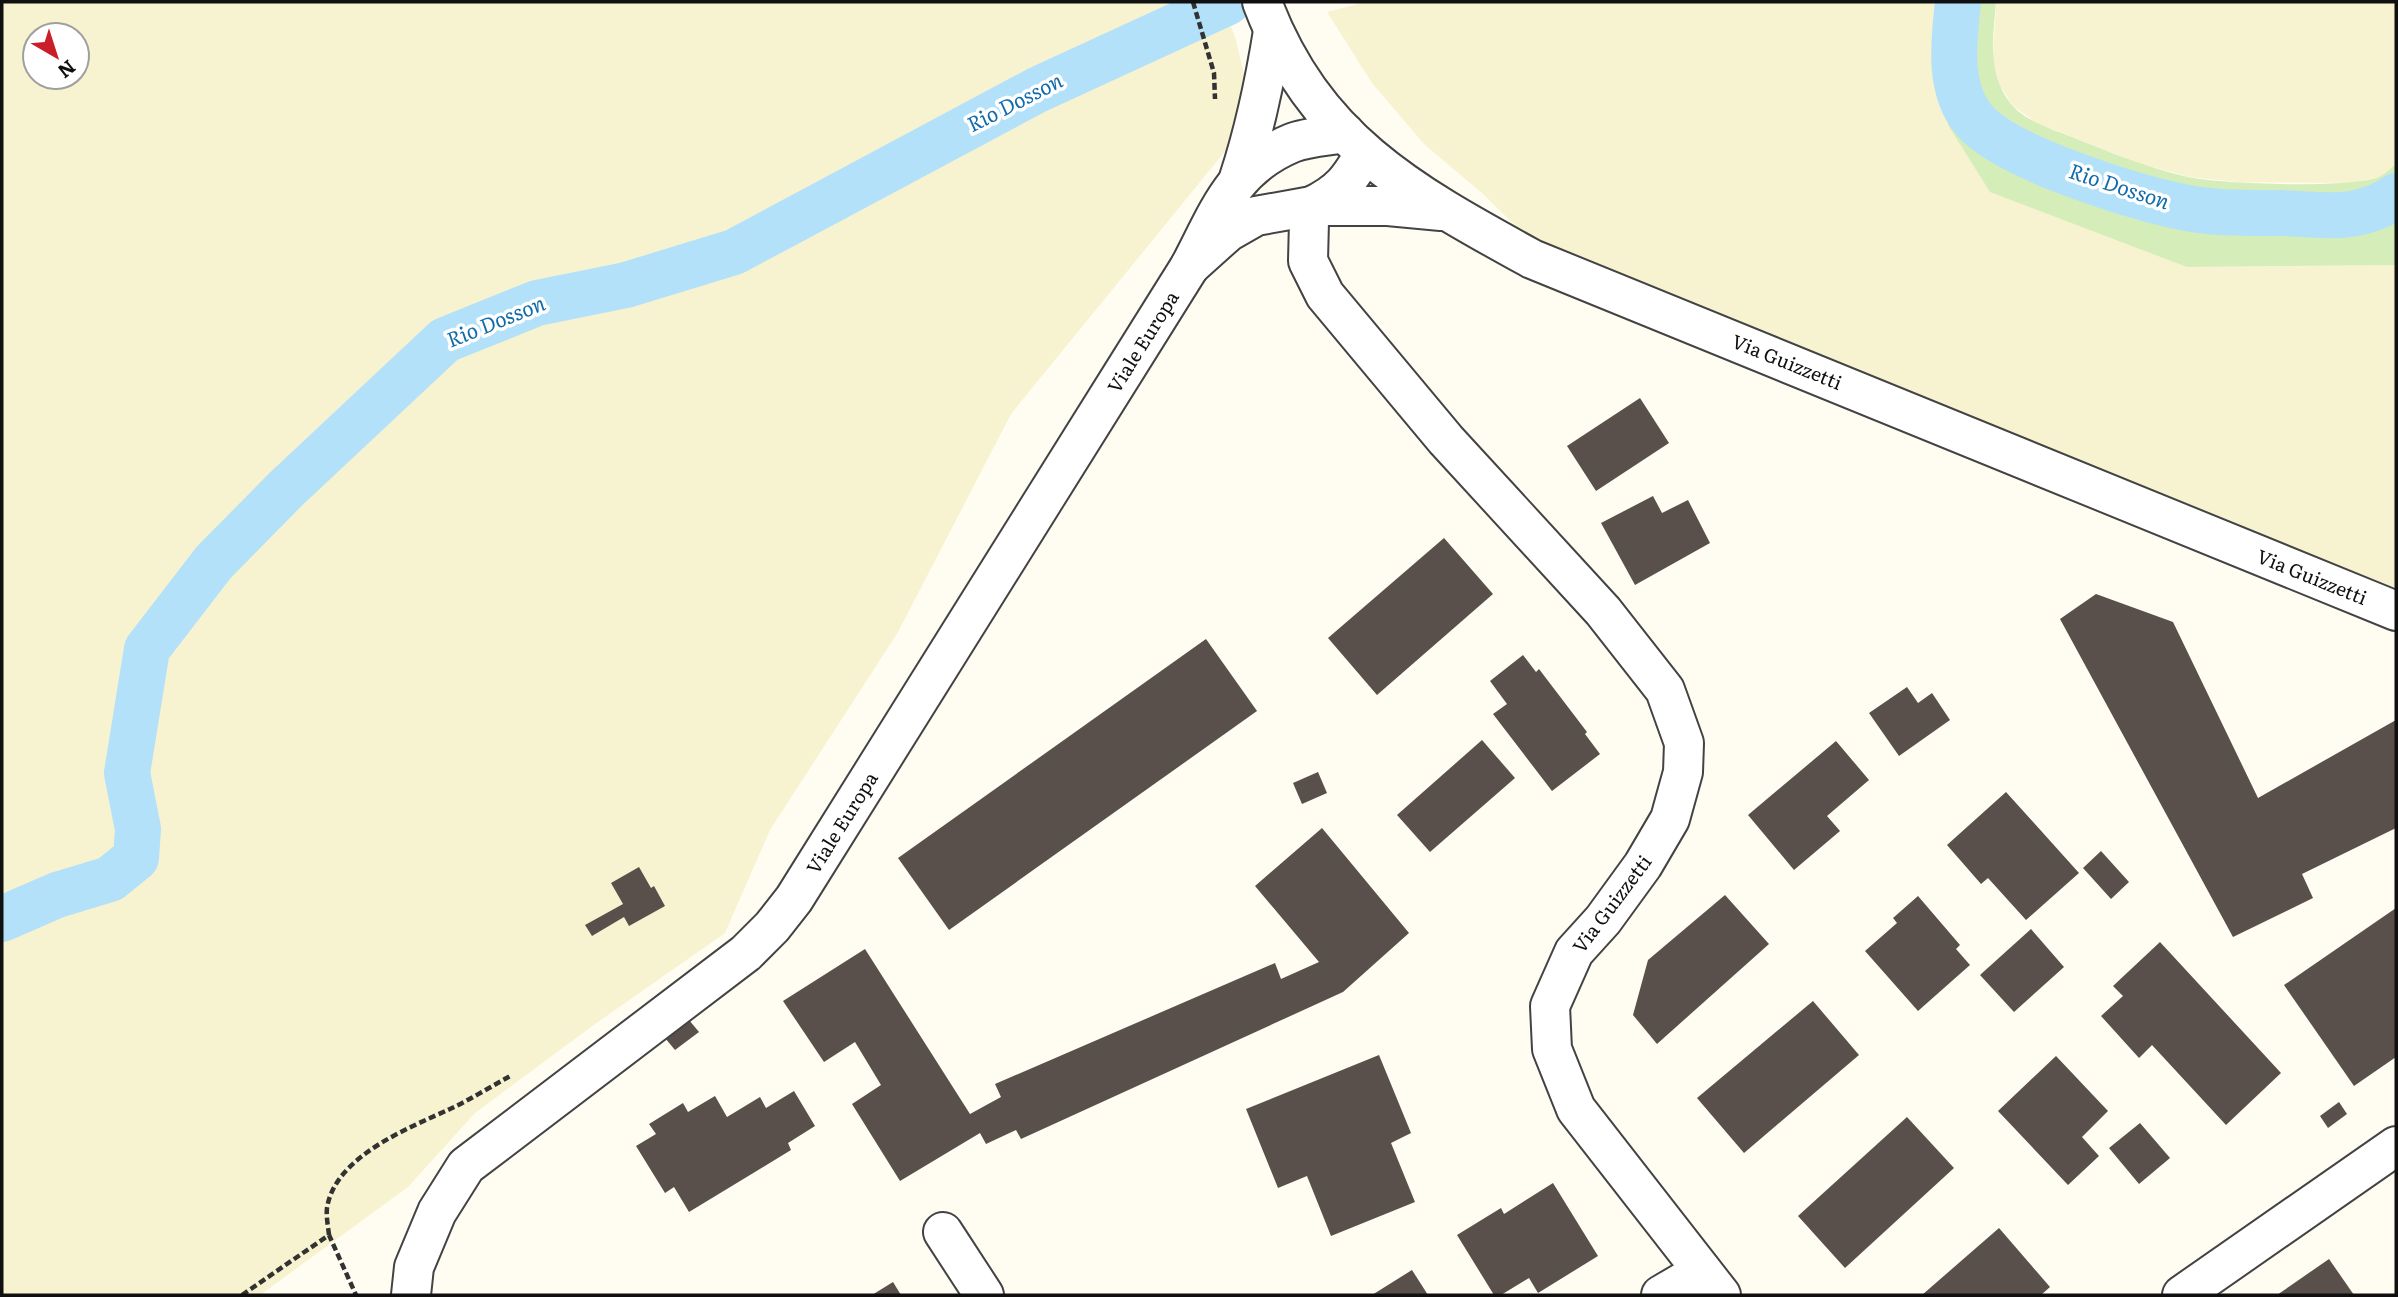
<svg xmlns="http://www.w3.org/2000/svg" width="2398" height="1297" viewBox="0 0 2398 1297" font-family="Literata,serif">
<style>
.farmland{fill:#f7f3d0;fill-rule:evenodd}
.green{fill:#d5edb9}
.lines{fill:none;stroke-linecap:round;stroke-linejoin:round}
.canal{stroke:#b3e1fa;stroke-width:46}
.building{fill:#59504b}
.minor-casing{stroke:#434343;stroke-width:42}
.path{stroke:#323232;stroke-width:4.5;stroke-dasharray:7 3.5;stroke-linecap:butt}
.minor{stroke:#fff;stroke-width:38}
.labels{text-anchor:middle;stroke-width:7;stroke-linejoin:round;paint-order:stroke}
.street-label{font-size:19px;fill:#101010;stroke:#fff}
.water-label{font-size:21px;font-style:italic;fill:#106bab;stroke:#fff}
</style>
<rect width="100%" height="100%" fill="#fffcf2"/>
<g class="farmland">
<path d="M2,2H1222L1236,40L1245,79L1242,111L1231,144L1011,414L898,632L770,830L725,933L595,1024L475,1113L408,1187L260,1295H2ZM35,35H77V77H35Z"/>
<polygon points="1366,2 1935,2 1948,125 2187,267 2396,265 2396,600 2096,468 1530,240 1483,194 1424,144 1372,83 1327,12"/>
<polygon points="1996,2 2396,2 2396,164 2380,177 2353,183 2238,182 2190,177 2141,164 2037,123 2013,106 1999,84 1993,59"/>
</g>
<path class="green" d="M1935,2H1996C1993,37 1987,74 2011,104C2025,121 2052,129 2072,137C2110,152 2147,168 2188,177C2220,184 2351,189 2379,177C2385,174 2391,168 2396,164V265L2187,267L1990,192L1948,125Z"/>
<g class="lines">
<g class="canal">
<path d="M1958,2C1954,39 1947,88 1974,120C2005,157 2128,195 2177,206C2211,214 2248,213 2283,213C2302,214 2322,216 2341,215C2359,214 2382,207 2396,196"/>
<polyline points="2,919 57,895 110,879 136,858 138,829 127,773 147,649 214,562 286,489 445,340 537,303 626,285 734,252 1037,90 1228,2"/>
</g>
</g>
<g class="building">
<polygon points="1640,398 1669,443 1596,491 1567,446"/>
<polygon points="1653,496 1662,513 1688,500 1710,543 1635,585 1601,523"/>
<polygon points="1444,538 1493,594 1377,695 1328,638"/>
<polygon points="2096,594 2173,622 2258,798 2396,720 2396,828 2302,874 2313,898 2233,937 2060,619"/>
<polygon points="1206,639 1257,711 949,930 898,858"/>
<polygon points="1523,655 1536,672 1539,669 1587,732 1585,734 1600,754 1552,791 1493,714 1507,704 1490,681"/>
<polygon points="1907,687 1918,703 1932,693 1950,720 1899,756 1869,713"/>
<polygon points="1482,740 1515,778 1430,852 1397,815"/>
<polygon points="1836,741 1869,780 1827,816 1840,831 1794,870 1748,815"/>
<polygon points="1318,772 1327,793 1302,804 1293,783"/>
<polygon points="2006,792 2079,873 2026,920 1988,878 1981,884 1947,845"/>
<polygon points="1322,828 1409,933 1343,992 1021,1139 1016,1130 986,1144 980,1133 900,1181 852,1104 881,1085 855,1042 824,1062 783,1001 865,949 970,1114 1001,1097 995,1084 1275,963 1281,979 1319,962 1255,886"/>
<polygon points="2101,851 2129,882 2111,899 2083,868"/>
<polygon points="639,867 651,888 654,886 665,906 629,926 624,917 592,936 585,925 623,904 611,883"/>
<polygon points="1725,895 1769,944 1657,1044 1633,1015 1648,960"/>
<polygon points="1918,896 1960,945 1956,949 1970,965 1918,1011 1865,951 1897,923 1893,918"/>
<polygon points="2396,908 2396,1057 2354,1086 2284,985"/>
<polygon points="2031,929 2064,967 2014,1012 1980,975"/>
<polygon points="2160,942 2281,1073 2226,1125 2152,1045 2139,1058 2101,1016 2123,996 2113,986"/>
<polygon points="1813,1001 1859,1055 1744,1153 1697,1098"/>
<polygon points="684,1014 699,1032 675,1050 660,1032"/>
<polygon points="1379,1055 1411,1133 1391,1143 1415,1202 1331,1236 1307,1176 1278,1188 1246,1109"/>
<polygon points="2056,1056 2108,1111 2082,1137 2099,1156 2068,1185 1998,1111"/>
<polygon points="794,1091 815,1126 788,1143 791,1150 689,1212 674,1187 665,1193 636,1146 656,1134 649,1124 683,1103 688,1112 715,1096 727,1117 760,1097 766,1108"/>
<polygon points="2339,1102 2347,1114 2328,1128 2320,1116"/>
<polygon points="1907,1117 1954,1168 1845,1268 1798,1216"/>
<polygon points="2140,1123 2170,1158 2139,1184 2109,1148"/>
<polygon points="1553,1183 1598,1256 1538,1293 1529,1278 1501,1295 1494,1295 1457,1235 1501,1208 1504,1214"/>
<polygon points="1999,1228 2050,1287 2041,1295 1922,1295"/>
<polygon points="2329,1259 2354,1295 2277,1295"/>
<polygon points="1412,1270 1428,1295 1372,1295"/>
<polygon points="893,1282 901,1295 872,1295"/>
</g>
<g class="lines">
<defs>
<g id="minor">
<path d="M1262,2C1314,140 1410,192 1532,259L2396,611"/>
<path d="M1345,133C1328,136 1307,137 1292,143C1232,168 1218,213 1190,266L1228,232L1256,216L1312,206H1388L1441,211"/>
<path d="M1365,153C1349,180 1341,192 1312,206L1309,221L1308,261L1325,295L1446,440L1603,611L1665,690L1684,743L1683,772L1670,819L1643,865L1603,920L1574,952L1550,1006L1552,1049L1576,1109L1721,1295"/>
<path d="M1239,178C1255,129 1265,81 1273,31"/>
<polyline points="943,1232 984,1295"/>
<polyline points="411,1295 414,1267 437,1212 466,1166 746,953 772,927 794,899 1190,266"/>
<polyline points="1661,1295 1702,1271"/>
<polyline points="2182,1295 2396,1146"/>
</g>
</defs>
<use href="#minor" class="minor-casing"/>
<g class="path">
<polyline points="1193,2 1214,73 1215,99"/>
<path d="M329,1235C328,1226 326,1216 327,1208C335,1156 409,1128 450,1109C471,1099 492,1086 512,1075"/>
<polyline points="242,1295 329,1235 356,1295"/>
</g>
<use href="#minor" class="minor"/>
</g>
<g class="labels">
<g class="street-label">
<text transform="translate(1143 342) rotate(-58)" y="7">Viale Europa</text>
<text transform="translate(1787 362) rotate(22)" y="7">Via Guizzetti</text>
<text transform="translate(2312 577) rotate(22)" y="7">Via Guizzetti</text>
<text transform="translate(842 823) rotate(-58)" y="7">Viale Europa</text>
<text transform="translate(1612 904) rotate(-53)" y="7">Via Guizzetti</text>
</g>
<g class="water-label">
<text transform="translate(1015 103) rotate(-27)" y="7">Rio Dosson</text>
<text transform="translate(2119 187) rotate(18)" y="7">Rio Dosson</text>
<text transform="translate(496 322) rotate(-22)" y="7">Rio Dosson</text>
</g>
</g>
<rect width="2398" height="1297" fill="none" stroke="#101010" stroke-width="7"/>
<g transform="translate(56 56) rotate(141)"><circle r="33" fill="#ffffff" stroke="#9f9f9f" stroke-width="2"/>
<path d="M0-5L12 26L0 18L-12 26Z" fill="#ca1e2b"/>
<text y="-10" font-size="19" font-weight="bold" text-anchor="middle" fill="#101010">N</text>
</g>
</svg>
